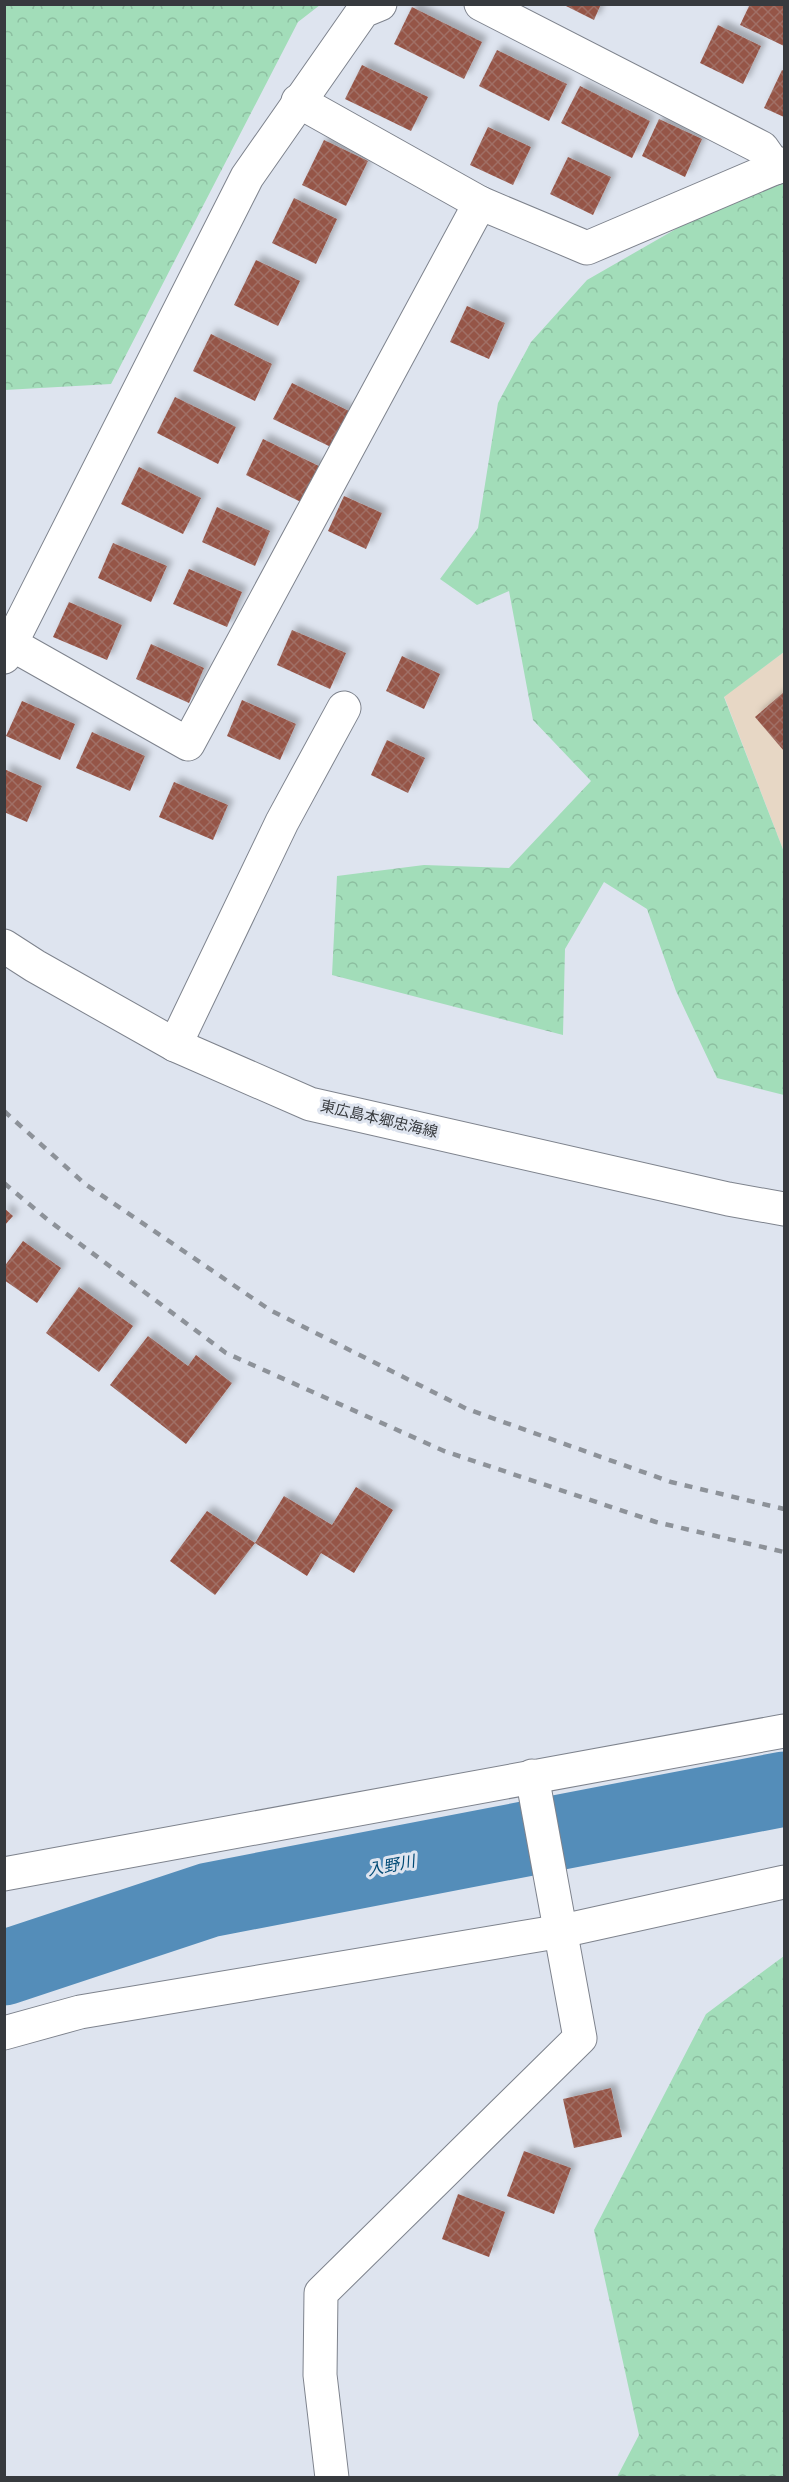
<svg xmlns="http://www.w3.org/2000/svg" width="789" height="2482" viewBox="0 0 789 2482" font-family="'DejaVu Sans','Noto Sans JP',sans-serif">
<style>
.industrial{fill:#e7d7c5}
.forest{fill:url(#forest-crowns)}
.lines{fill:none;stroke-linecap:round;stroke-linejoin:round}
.river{stroke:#548db9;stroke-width:75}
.building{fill:url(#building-cross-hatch);filter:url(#shadow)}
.minor-casing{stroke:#7e838d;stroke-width:35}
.major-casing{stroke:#7e838d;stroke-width:35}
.minor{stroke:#fff;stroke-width:33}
.major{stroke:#fff;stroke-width:33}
.rail{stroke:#8d9299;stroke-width:4.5;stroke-dasharray:8 8;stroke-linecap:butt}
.labels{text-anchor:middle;stroke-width:6;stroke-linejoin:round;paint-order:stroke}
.street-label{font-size:15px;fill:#373a3e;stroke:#dee4ef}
.water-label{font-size:16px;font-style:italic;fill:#004974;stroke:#dee4ef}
</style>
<defs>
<pattern id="forest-crowns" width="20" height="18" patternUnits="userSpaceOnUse" patternTransform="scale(1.5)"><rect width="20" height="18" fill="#a2ddb9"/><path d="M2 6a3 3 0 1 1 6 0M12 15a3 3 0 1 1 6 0" fill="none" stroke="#8cbea0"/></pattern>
<pattern id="building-cross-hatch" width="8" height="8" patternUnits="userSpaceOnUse" patternTransform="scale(1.5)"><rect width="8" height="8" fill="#955447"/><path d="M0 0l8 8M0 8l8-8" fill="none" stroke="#a07066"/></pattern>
<filter id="shadow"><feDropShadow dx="5.5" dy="-5.5" stdDeviation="3" flood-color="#0004"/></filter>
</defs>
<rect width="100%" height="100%" fill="#dee4ef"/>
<polygon class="industrial" points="784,652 784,852 724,696"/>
<g class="forest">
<polygon points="4,5 320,5 298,22 111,384 5,390"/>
<polygon points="784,183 784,652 724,697 784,852 784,1095 717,1078 676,991 647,909 604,882 565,949 563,1035 332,975 337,876 424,865 509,868 591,781 533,720 509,591 477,605 440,579 478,528 498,403 531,342 587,280 702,214"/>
<polygon points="784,1956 784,2477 617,2477 639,2435 594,2230 706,2014"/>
</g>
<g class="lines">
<polyline class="river" points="4,1968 209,1900 784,1789"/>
</g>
<g class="building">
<polygon points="562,4 601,4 594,20"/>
<polygon points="750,4 784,4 784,46 740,25"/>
<polygon points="412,7 482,42 464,79 394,44"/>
<polygon points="718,25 761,46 743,84 700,63"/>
<polygon points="497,50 567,84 549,121 479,86"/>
<polygon points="362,65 428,97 411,131 345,99"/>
<polygon points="782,70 784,71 784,117 764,108"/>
<polygon points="580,86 650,121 632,158 561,123"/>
<polygon points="659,119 702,139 685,177 642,156"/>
<polygon points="488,127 531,147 513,185 470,165"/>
<polygon points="324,140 368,161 346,206 302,185"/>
<polygon points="568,157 611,177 593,215 550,194"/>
<polygon points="294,198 337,219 316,264 272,243"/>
<polygon points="256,260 300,281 278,326 234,305"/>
<polygon points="467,306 505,323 489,359 450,342"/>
<polygon points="211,334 272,364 255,401 193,371"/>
<polygon points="292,383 353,413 335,449 273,419"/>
<polygon points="175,397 236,427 218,464 157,433"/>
<polygon points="263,439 325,469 307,505 246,475"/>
<polygon points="139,467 201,498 183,534 121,504"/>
<polygon points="344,496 382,513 366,549 328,531"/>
<polygon points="217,507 270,531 255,566 202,542"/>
<polygon points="113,543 167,566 151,602 98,578"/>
<polygon points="189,569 242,592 227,627 173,604"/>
<polygon points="69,602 122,625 107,660 53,637"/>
<polygon points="292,630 346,653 330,689 277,665"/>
<polygon points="151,644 204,668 189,703 136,679"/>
<polygon points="402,656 440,674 424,709 386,691"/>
<polygon points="784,692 784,751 755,717"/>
<polygon points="242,700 296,724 280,760 227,736"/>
<polygon points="22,701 75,724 60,760 6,736"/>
<polygon points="92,732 145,756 130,791 76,768"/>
<polygon points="387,740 425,758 408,793 371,775"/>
<polygon points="4,769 42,786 27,822 4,812"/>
<polygon points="174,782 228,805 213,840 159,817"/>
<polygon points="4,1208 13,1216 4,1226"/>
<polygon points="23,1241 61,1268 37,1303 4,1280 4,1267"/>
<polygon points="79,1287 133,1326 99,1372 46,1333"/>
<polygon points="148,1336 188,1366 196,1355 232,1383 186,1444 110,1385"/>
<polygon points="356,1487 393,1510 354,1573 321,1553 307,1576 255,1543 284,1496 332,1525"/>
<polygon points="207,1511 255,1543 215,1595 170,1561"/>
<polygon points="611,2088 622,2137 574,2148 563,2099"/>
<polygon points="524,2151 571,2168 554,2214 507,2196"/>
<polygon points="458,2194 505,2212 489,2257 442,2239"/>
</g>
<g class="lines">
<defs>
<g id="minor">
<polyline points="481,4 762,148 776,168"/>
<polyline points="298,101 480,203"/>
<polyline points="11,644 188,744 480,203 587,248 784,164"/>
<polyline points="4,657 247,177 363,11 380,4"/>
<polyline points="175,1045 282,822 344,708"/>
<polyline points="4,1874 784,1731"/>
<polyline points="4,2033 80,2012 562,1931 784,1882"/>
<polyline points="332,2478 320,2375 321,2293 580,2038 532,1776"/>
</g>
<polyline id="major" points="4,946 35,966 175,1045 310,1104 728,1199 784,1209"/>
</defs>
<use href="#minor" class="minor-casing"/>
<use href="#major" class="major-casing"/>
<use href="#minor" class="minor"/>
<use href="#major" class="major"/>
<g class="rail">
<polyline points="4,1111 85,1184 270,1310 467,1409 671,1482 784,1509"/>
<polyline points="4,1183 48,1220 226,1353 444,1451 656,1522 784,1552"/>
</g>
</g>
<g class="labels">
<g class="street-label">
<text transform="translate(379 1119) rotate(13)" y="5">東広島本郷忠海線</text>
</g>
<g class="water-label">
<text transform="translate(391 1865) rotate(-11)" y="6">入野川</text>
</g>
</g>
<rect width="789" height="2482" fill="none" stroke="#373a3e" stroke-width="12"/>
</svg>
